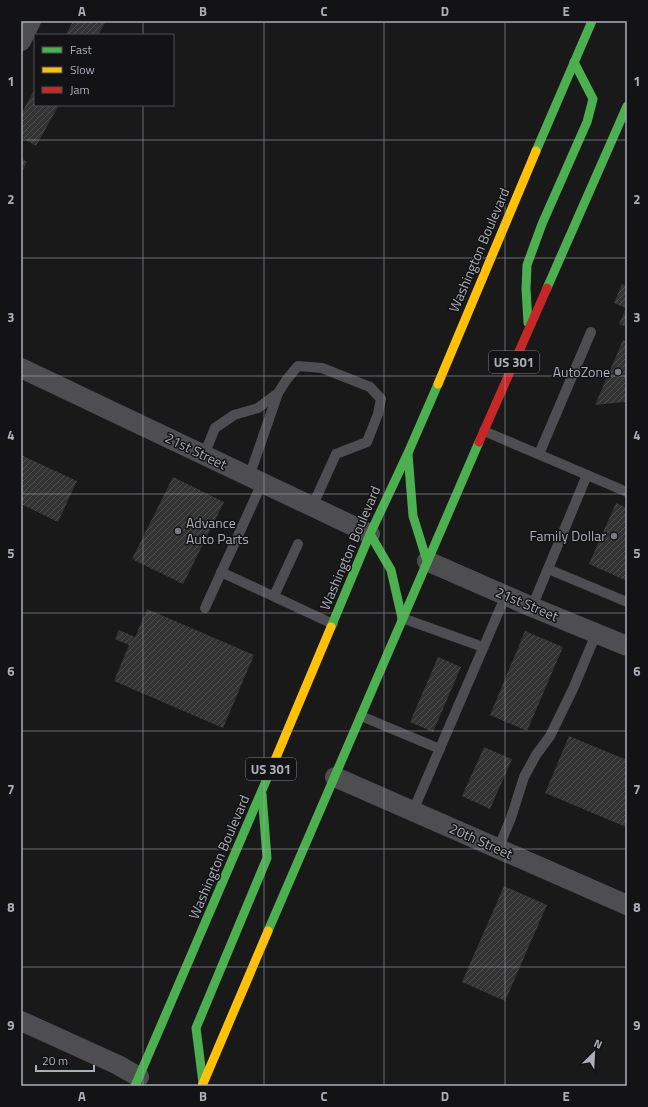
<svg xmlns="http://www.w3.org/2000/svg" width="648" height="1107" viewBox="0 0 648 1107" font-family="'Titillium Web',sans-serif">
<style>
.building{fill:url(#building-hatch)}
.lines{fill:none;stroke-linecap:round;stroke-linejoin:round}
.lane{stroke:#4e4e52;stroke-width:10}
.street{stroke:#4e4e52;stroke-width:20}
.fast{stroke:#4caf50;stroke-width:9}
.slow{stroke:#ffc107;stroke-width:9}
.jam{stroke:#c62828;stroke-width:9}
.grid{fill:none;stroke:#acaeb8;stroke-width:1;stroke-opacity:0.55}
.poi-dot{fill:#797a80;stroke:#131315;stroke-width:1.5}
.labels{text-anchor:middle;stroke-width:3;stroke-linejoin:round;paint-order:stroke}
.shield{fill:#131315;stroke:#7e8087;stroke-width:1}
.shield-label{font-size:13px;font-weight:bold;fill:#acaeb8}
.street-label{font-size:14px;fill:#acaeb8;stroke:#131315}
.poi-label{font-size:14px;fill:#acaeb8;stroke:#131315;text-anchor:end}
.neatline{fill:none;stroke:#acaeb8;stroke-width:1.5}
.grid-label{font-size:13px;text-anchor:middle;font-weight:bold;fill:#acaeb8}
</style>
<defs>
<pattern id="building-hatch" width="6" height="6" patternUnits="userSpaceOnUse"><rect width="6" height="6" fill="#333334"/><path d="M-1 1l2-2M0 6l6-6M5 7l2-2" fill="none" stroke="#4e4e4f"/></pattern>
</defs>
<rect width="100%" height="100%" fill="#191919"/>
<g class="building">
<polygon points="73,21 106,21 98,35 66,35"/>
<polygon points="35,89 35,105 59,105 36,146 21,137 21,114"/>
<polygon points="21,158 27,162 21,173"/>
<polygon points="622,284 627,286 627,327 619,324 626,308 614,303"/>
<polygon points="623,340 627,342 627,403 624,402 595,405"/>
<polygon points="21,455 77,481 58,522 21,504"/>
<polygon points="173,477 224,502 183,584 132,559"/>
<polygon points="616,503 627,508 627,581 589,564"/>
<polygon points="147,609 254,655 223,728 114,681 129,645 115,639 119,630 135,637"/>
<polygon points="525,631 563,647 527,731 490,715"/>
<polygon points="438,657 461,667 433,732 410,722"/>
<polygon points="569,736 627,760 626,827 545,793"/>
<polygon points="484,747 512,759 490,809 462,796"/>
<polygon points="504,886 547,905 505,1001 462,982"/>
</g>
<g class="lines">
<g class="lane">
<polyline points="484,431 627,492"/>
<polyline points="539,454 591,332"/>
<polyline points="204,455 215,428 234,415 258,408 278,393 287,379 298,366 322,368 370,387 381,399 378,414 367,442 336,454 312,507"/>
<polyline points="249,477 278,393"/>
<polyline points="548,569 627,602"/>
<polyline points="221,572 333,624"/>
<polyline points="274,596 298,544"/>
<polyline points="532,607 587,475"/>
<polyline points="205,608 262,483"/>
<polyline points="402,618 483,647"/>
<polyline points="361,716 440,749"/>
<polyline points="413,811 506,595"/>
<polyline points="498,849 511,818 524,777 536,755 550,736 573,689 596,634"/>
</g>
<g class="street">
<polyline points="21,41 31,21"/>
<polyline points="21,368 370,534"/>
<polyline points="427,561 532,607 627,646"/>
<polyline points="335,777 627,905"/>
<polyline points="21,1021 118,1065 139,1077"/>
</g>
<g class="fast">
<polyline points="536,151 592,21"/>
<polyline points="547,288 627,106"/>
<polyline points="528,323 526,289 527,265 542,224 587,122 593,99 574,62"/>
<polyline points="408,454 413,516 427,561"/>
<polyline points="370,534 391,570 402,618"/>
<polyline points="331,627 370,534 408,453 438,384"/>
<polyline points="268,931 479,442"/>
<polyline points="203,1083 196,1028 267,858 262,794"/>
<polyline points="135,1086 275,760"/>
</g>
<g class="slow">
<polyline points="438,384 536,151"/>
<polyline points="275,760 331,627"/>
<polyline points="202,1086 268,931"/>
</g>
<polyline class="jam" points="479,442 547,288"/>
</g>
<path class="grid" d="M143,21V35M264,21V1086M384,21V1086M505,21V1086M143,105V1086M21,140H627M21,258H627M21,376H627M21,494H627M21,613H627M21,731H627M21,849H627M21,967H627"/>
<g class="poi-dot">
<circle cx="618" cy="372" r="4"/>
<circle cx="178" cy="531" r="4"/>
<circle cx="614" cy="536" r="4"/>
</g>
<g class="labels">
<g class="shield">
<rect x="489" y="351" width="50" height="22" rx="3"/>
<rect x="246" y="758" width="50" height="22" rx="3"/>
</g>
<g class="shield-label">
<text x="514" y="367">US 301</text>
<text x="271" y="774">US 301</text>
</g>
<g class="street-label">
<text transform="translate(479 250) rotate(-67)" y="5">Washington Boulevard</text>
<text transform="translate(196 451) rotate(26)" y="5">21st Street</text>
<text transform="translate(350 548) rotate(-67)" y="5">Washington Boulevard</text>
<text transform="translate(527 604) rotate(23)" y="5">21st Street</text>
<text transform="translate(481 841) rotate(24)" y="5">20th Street</text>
<text transform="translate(219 857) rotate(-67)" y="5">Washington Boulevard</text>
</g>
<g class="poi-label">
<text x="610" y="377">AutoZone</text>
<text x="186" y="528" text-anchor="start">Advance<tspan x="186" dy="16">Auto Parts</tspan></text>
<text x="606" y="541">Family Dollar</text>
</g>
</g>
<rect width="648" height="1107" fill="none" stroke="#131315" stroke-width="44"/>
<rect x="34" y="34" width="140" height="72" fill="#131315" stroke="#505156"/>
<rect x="42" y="47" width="20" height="6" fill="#4caf50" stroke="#505156"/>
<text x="70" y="54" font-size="12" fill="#acaeb8">Fast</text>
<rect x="42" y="67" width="20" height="6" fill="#ffc107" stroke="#505156"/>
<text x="70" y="74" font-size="12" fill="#acaeb8">Slow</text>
<rect x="42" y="87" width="20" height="6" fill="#c62828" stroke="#505156"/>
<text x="70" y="94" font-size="12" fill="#acaeb8">Jam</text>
<g transform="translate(594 1053) rotate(24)" stroke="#131315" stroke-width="3" paint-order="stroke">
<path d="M0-3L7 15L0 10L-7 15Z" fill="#acaeb8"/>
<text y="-6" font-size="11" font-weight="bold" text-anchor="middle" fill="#acaeb8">N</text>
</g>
<path d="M36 1065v6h58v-6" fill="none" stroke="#acaeb8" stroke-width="2"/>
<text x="42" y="1065" font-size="12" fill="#acaeb8" stroke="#131315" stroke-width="3" paint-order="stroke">20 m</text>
<rect x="22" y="22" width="604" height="1063" class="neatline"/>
<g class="grid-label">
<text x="82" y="16">A</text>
<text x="203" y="16">B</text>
<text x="324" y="16">C</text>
<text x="445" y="16">D</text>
<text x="566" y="16">E</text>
<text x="11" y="86">1</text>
<text x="637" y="86">1</text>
<text x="11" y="204">2</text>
<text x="637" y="204">2</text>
<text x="11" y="322">3</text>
<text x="637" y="322">3</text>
<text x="11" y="440">4</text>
<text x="637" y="440">4</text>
<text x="11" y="558">5</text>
<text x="637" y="558">5</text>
<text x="11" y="676">6</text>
<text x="637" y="676">6</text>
<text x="11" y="794">7</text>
<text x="637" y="794">7</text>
<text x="11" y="912">8</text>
<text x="637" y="912">8</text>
<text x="11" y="1030">9</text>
<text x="637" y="1030">9</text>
<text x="82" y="1101">A</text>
<text x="203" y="1101">B</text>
<text x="324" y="1101">C</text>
<text x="445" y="1101">D</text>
<text x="566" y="1101">E</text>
</g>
</svg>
